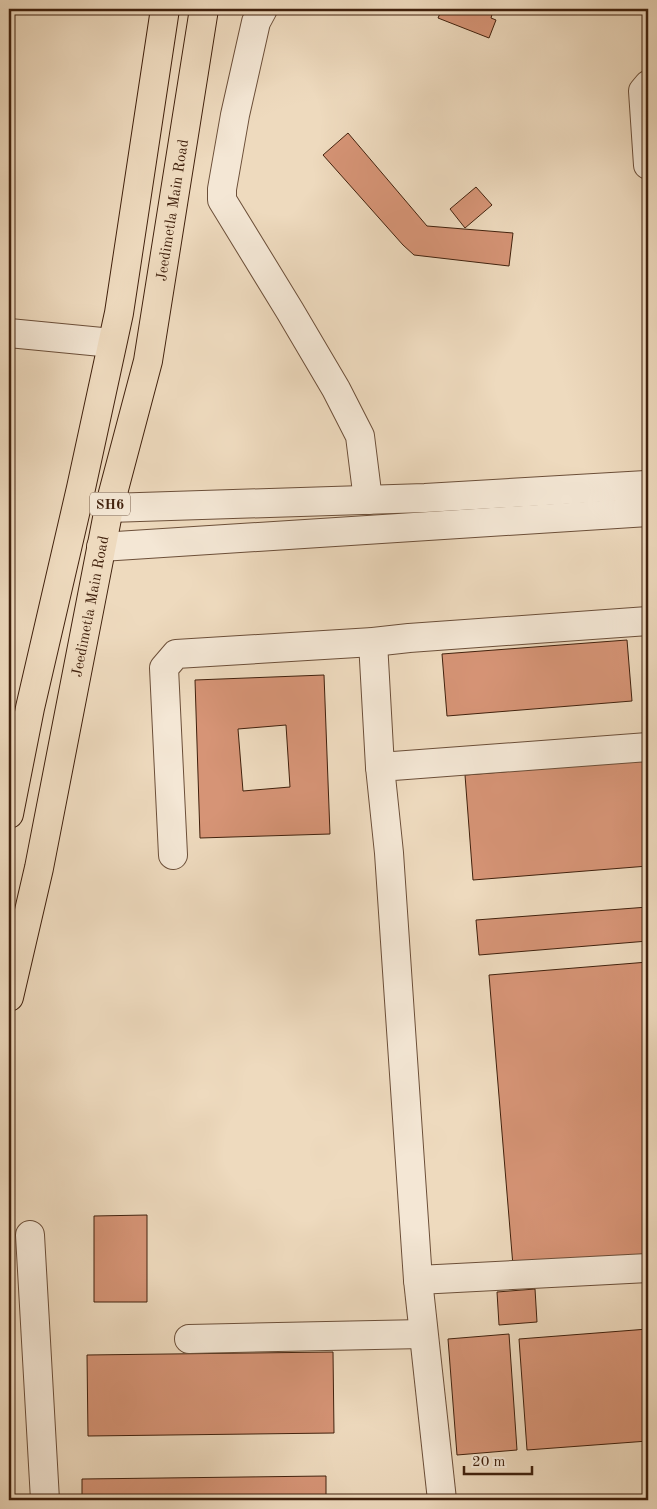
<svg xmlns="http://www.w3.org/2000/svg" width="657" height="1509" viewBox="0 0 657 1509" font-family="'Old Standard TT',serif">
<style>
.building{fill:#d69476;stroke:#41210d;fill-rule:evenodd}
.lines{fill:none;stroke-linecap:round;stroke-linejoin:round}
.minor-casing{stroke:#6c4f39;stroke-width:30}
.major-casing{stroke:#41210d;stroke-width:30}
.minor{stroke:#f4e7d5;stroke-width:28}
.major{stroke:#eedabe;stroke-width:28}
.labels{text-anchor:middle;stroke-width:5;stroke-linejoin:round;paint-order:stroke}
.shield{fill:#f4e7d5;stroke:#775c49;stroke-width:1}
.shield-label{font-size:14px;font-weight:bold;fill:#41210d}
.street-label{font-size:15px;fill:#41210d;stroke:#f4e7d5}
</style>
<rect width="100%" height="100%" fill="#eedabe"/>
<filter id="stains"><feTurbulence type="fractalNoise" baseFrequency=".004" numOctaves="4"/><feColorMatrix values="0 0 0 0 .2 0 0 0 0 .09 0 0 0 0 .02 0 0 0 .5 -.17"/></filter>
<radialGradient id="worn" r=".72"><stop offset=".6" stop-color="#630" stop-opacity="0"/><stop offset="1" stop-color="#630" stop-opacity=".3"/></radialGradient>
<g class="building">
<polygon points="442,9 486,9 493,11 491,18 496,20 489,38 438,18"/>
<polygon points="348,133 427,226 513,233 509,266 414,255 403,245 323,155"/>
<polygon points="476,187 492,205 465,228 450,209"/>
<polygon points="627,640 632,701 447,716 442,654"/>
<path d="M324,675L330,834L200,838L195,680ZM286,725L290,787L243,791L238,729Z"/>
<polygon points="648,760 648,866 473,880 465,775"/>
<polygon points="648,907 648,941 479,955 476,920"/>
<polygon points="648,962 648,1255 513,1266 489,975"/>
<polygon points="147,1215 147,1302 94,1302 94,1216"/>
<polygon points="535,1289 537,1322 499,1325 497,1292"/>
<polygon points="648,1329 648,1441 527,1450 519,1339"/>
<polygon points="509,1334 517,1450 457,1455 448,1339"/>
<polygon points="333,1352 334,1433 88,1436 87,1355"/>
<polygon points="326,1476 326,1500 82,1500 82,1479"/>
</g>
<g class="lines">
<defs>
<g id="minor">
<polyline points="263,9 256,22 235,115 222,189 222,200 290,311 336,389 360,436 368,500"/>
<polyline points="648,85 643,91 648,165"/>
<polyline points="9,333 112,343"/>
<polyline points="109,508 425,498 646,485"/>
<polyline points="101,547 648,512"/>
<polyline points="373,642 380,767"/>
<polyline points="648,747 380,767 389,853 418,1280 648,1268"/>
<polyline points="173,855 164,668 176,654 373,642 409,638 648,621"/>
<polyline points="30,1235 45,1500"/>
<polyline points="418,1280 442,1500"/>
<polyline points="189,1339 423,1334"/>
</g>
<g id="major">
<polyline points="9,814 30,708 81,488 119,313 165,9"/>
<path id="s1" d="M9,997L39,868L109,508L148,361L204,9"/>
</g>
</defs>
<use href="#minor" class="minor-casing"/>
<use href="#major" class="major-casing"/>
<use href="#minor" class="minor"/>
<use href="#major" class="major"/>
</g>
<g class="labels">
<rect class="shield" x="90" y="492.5" width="40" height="23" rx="4"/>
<g class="shield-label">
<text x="110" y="509">SH6</text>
</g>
<g class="street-label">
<text dy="5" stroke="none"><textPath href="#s1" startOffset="804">Jeedimetla Main Road</textPath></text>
<text dy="5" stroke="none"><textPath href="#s1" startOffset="399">Jeedimetla Main Road</textPath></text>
</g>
</g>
<rect width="657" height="1509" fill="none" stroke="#eedabe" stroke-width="30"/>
<rect x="10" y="10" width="637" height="1489" fill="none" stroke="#41210d" stroke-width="2.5"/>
<rect x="15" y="15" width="627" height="1479" fill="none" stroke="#41210d"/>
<path d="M464 1466v8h68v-8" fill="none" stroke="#41210d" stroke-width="2.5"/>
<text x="472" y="1466" font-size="15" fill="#41210d" stroke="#f4e7d5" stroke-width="4" paint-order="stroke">20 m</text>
<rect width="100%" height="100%" filter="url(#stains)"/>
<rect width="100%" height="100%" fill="url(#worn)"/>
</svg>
